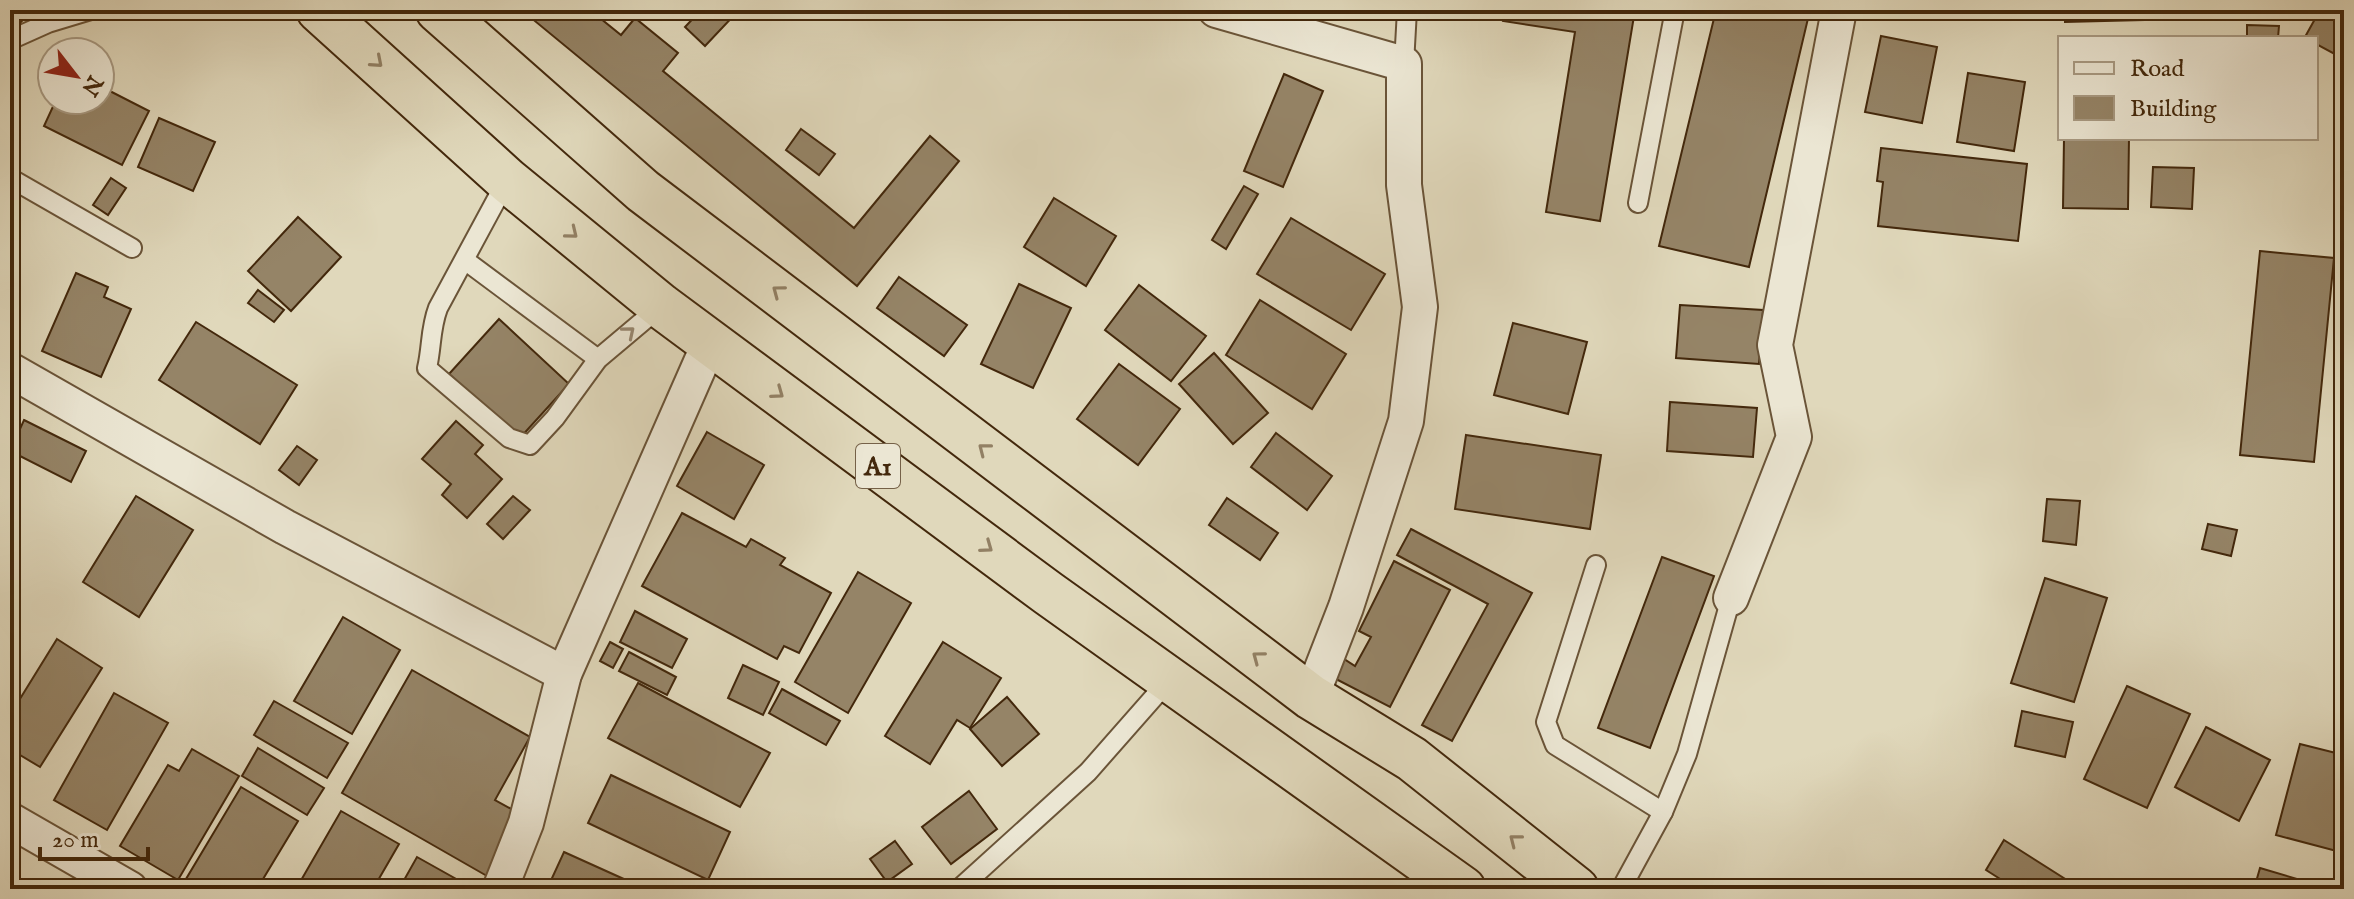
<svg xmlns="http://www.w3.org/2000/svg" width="2354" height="899" viewBox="0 0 2354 899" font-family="'IM FELL English',serif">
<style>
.building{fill:#958467;stroke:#43280c;stroke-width:2}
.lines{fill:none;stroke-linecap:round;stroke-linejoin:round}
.lane-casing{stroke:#6a5438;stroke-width:22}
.street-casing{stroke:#6a5438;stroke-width:38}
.highway-casing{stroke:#43280c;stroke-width:48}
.lane{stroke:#ebe6d3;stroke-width:18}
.street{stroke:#ebe6d3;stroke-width:34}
.highway{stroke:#e0d8bb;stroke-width:44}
.oneway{stroke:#928064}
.oneway2{stroke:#978770}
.labels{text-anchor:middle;stroke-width:6;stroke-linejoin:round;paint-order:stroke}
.shield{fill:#ebe6d3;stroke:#756148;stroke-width:2}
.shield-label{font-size:26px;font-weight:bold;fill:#43280c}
</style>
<rect width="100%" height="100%" fill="#e0d8bb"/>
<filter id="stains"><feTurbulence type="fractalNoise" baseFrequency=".0025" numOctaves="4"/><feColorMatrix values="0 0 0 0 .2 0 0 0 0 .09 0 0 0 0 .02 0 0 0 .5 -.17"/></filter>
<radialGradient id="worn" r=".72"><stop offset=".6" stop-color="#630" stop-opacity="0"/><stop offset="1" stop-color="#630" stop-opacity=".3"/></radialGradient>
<g class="building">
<polygon points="10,10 31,10 11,34 10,34"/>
<polygon points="536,10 590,10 621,35 635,18 678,53 663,71 854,228 930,136 959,161 857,286 530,17"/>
<polygon points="701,10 739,10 705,46 685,27"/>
<polygon points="1505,10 1635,10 1600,221 1546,212 1575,32 1503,21"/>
<polygon points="1716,10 1810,10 1749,267 1659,246"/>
<polygon points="1898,10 1944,10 1943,17"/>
<polygon points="2065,10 2144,10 2144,20 2065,22"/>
<polygon points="2196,10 2264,10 2264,13 2197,20"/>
<polygon points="2320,10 2344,10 2344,59 2316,44 2316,38 2305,37"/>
<polygon points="2247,25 2279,26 2278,38 2247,38"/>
<polygon points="1881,36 1937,47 1922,123 1865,112"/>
<polygon points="1968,73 2025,82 2014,151 1957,142"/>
<polygon points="1284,74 1323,91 1283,187 1244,171"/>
<polygon points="100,86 149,111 122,165 44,126 56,100 100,100"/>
<polygon points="159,118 215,142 193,191 138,167"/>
<polygon points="801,129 835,154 819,175 786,150"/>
<polygon points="2064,138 2129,138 2128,209 2063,208"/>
<polygon points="1881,148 2027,164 2018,241 1878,226 1883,182 1877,181"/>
<polygon points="2153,167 2194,168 2192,209 2151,207"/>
<polygon points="111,178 126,188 108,215 93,205"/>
<polygon points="1244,186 1258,194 1226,249 1212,240"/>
<polygon points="1054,198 1116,236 1086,286 1024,247"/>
<polygon points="298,217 341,257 291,311 248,271"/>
<polygon points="1291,218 1385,274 1351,330 1257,274"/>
<polygon points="2260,251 2334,258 2314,462 2240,455"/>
<polygon points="76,273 108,287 104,297 131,309 101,377 42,351"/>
<polygon points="899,277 967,325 944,356 877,308"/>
<polygon points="1019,284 1071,308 1033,388 981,364"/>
<polygon points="1139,285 1206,336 1171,381 1105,330"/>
<polygon points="258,290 284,310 274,322 248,303"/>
<polygon points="1260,300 1346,354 1312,409 1226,355"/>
<polygon points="1680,305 1763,310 1759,364 1676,358"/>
<polygon points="499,319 569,384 519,439 449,374"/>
<polygon points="196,322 297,385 260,444 159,380"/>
<polygon points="1513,323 1587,342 1568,414 1494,395"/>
<polygon points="1214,353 1268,413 1233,444 1179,384"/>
<polygon points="1119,364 1180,409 1138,465 1077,419"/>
<polygon points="1670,402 1757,408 1753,457 1667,451"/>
<polygon points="24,420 86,451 71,482 10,451"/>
<polygon points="456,421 483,445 475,454 502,479 467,518 442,495 451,484 422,459"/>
<polygon points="707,432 764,465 734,519 677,486"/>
<polygon points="1276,433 1332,476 1307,510 1251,467"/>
<polygon points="1466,435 1601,455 1590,529 1455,509"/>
<polygon points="297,446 317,460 299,485 279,470"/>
<polygon points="136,496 193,530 139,617 83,582"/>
<polygon points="513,496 530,510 503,539 487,524"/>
<polygon points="1227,498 1278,533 1260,560 1209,525"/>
<polygon points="2047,499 2080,501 2076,545 2043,541"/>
<polygon points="682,513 746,547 751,539 785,558 780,565 831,593 799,653 784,646 777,659 642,586"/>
<polygon points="2208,524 2237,530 2231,556 2202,549"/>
<polygon points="1411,529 1532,593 1452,741 1422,725 1488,604 1397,555"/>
<polygon points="1662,557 1714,576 1650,748 1598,728"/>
<polygon points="1394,561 1450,590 1390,707 1334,678 1344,659 1355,666 1371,637 1359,631"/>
<polygon points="858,572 911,603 848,713 795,682"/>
<polygon points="2045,578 2107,598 2074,702 2011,683"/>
<polygon points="635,611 687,639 672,668 620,642"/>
<polygon points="343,617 400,650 352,734 294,701"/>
<polygon points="57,639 102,668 40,767 10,749 10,715"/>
<polygon points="610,642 623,649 613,668 600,661"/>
<polygon points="943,642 1001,678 970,728 957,720 930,764 885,736"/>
<polygon points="629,652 676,677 667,695 619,671"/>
<polygon points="743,665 779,682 763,715 728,698"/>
<polygon points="412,670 530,737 495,800 522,815 487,876 342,793"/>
<polygon points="638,683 770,753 740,807 608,738"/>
<polygon points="2127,686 2190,714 2147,808 2084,779"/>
<polygon points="782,689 840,721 826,745 769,713"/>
<polygon points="114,693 168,723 107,830 54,800"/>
<polygon points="1007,697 1039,734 1002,766 970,729"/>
<polygon points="274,701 348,743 327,778 254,735"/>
<polygon points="2022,711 2073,722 2065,757 2015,746"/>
<polygon points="2206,727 2270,760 2239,821 2175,787"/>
<polygon points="2300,744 2344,755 2344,853 2276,835"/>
<polygon points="258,748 324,788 307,815 242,776"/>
<polygon points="192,749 239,776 178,880 120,846 168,765 179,771"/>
<polygon points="611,775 730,832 708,880 588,823"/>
<polygon points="241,787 298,821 257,889 203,889 186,879"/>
<polygon points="969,791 997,829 951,864 922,827"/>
<polygon points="341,811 399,844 373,889 296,889"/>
<polygon points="2004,840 2081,889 2016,889 1986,870"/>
<polygon points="895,841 912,864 887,882 870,859"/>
<polygon points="564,852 646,889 547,889"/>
<polygon points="417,857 474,889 399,889"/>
<polygon points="2260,868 2331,889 2254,889"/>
<polygon points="854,881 860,889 844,889"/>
</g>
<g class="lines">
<defs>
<g id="lane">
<polyline points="10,40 48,23 91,10"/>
<polyline points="1404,64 1407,10"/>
<polyline points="10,178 132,248"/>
<path d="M507,180L438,308C430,329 432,347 427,368L509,438L530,445L555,418L598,359L661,306"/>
<polyline points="1638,203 1675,10"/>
<polyline points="466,261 598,359"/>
<polyline points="1596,565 1546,722 1555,745 1663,812"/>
<polyline points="959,889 1088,772 1169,680"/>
<polyline points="1621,889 1663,812 1687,754 1731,598"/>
</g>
<g id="street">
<polyline points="1216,10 1404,64 1404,185 1420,307 1406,421 1346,607 1311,697"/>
<polyline points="10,370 285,527 564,674"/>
<polyline points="1731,598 1794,437 1775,345 1839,10"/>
<polyline points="10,820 130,889"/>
<polyline points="500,889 526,823 564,674 710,342"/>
</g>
<g id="highway">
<polyline points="319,10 507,180 661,306 1048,593 1463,889"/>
<polyline points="438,10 643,191 1311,697 1412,759 1576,889"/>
</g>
</defs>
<use href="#lane" class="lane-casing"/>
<use href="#street" class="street-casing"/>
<use href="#highway" class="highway-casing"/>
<use href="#lane" class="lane"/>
<use href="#street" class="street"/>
<use href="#highway" class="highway"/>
</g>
<defs><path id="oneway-chevron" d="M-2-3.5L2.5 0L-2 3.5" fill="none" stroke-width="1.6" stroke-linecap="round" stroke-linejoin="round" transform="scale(2)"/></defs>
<g class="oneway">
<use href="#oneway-chevron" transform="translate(377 62) rotate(41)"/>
<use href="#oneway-chevron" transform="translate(572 233) rotate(39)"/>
<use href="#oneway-chevron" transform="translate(778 291) rotate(-143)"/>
<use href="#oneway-chevron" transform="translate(778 393) rotate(36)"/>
<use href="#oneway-chevron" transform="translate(984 449) rotate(-142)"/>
<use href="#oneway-chevron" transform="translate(987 547) rotate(36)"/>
<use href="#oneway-chevron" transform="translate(1258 657) rotate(-143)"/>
<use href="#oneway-chevron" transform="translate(1515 840) rotate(-142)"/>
</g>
<use class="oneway2" href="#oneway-chevron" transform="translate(629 332) rotate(-40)"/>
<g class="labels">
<rect class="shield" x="856" y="444" width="44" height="44" rx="6"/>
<g class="shield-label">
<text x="878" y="475">A1</text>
</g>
</g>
<rect width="2354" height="899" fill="none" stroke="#e0d8bb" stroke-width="40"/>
<rect x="12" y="12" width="2330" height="875" fill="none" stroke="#43280c" stroke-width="4"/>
<rect x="20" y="20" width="2314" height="859" fill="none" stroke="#43280c" stroke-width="2"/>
<rect x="2058" y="36" width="260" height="104" fill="#ebe6d3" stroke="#a89a83" stroke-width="2"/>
<rect x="2074" y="62" width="40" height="12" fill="#ebe6d3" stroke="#a89a83" stroke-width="2"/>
<text x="2130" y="76" font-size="24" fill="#43280c">Road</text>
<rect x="2074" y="96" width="40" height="24" fill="#958467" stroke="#a89a83" stroke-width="2"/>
<text x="2130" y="116" font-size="24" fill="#43280c">Building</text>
<g transform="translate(76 76) rotate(121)"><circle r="38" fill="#ebe6d3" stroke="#a89a83" stroke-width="2"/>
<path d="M0-6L14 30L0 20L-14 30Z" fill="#8f2418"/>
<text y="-12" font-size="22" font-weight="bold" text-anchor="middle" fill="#43280c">N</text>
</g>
<path d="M40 847v12h108v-12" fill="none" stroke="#43280c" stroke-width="4"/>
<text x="52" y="847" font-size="24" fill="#43280c" stroke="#ebe6d3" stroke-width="6" paint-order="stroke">20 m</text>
<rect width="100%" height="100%" filter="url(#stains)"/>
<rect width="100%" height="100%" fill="url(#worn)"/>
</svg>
